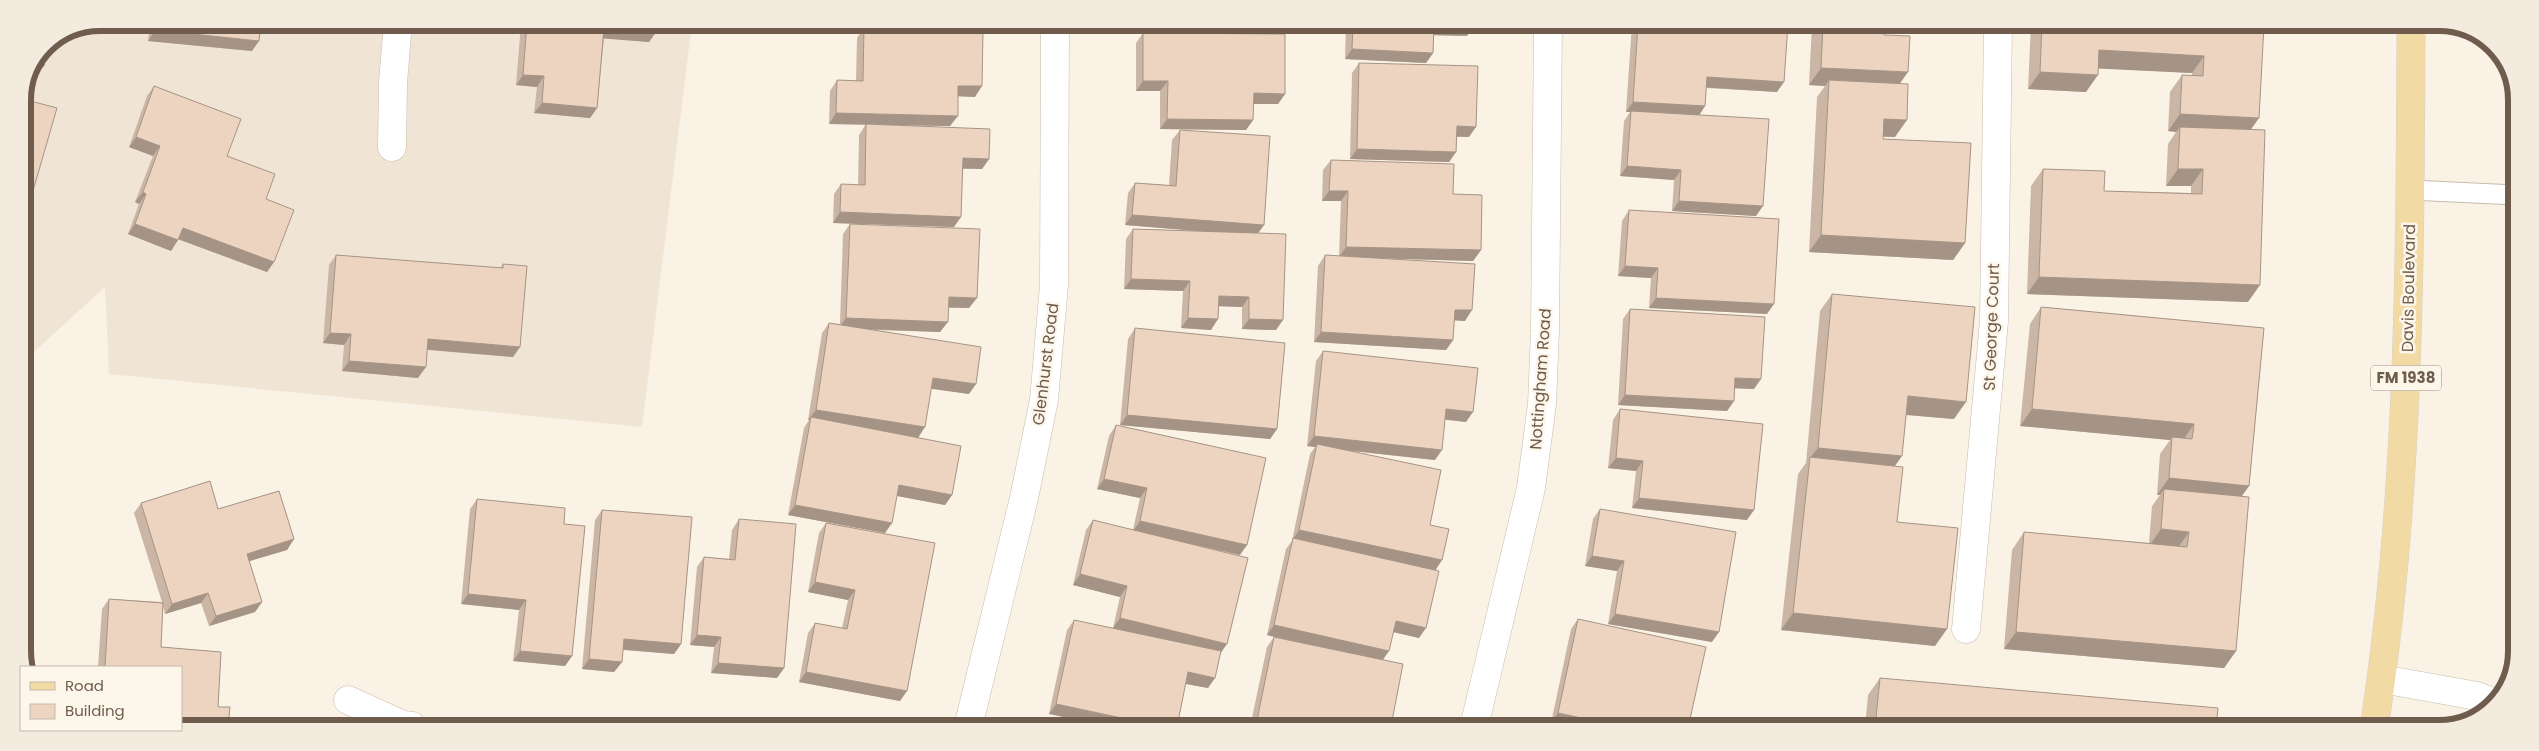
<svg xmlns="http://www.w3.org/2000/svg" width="2539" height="751" viewBox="0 0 2539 751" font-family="Poppins,sans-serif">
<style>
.residential{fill:#f0e5d4}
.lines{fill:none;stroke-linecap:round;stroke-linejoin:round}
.service-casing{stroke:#c9bbac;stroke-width:21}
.minor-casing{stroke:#c9bbac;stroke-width:29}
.primary-casing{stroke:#d7d1cd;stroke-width:29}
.service{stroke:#fff;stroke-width:19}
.minor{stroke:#fff;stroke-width:28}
.primary{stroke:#f1daa4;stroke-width:28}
.wall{fill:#cbb6a5}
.shaded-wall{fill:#a59486}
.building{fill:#ecd4c0;stroke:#a59486}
.labels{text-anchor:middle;stroke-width:5;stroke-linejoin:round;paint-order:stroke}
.shield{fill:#fdf7eb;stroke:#9a8a7c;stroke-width:1}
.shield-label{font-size:15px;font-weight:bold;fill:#6f5c4d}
.street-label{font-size:16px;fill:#6f5c4d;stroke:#fdf7eb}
.rim{fill:none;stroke:#6f5c4d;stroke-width:6}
</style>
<rect width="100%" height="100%" fill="#faf3e5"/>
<polygon class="residential" points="100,23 692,23 642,427 109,374 105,287 23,362 23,100 45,45"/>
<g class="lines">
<defs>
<polyline id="service" points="2410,190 2516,195"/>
<g id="minor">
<polyline points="392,147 393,82 398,23"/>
<polyline points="1966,629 1994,321 1998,25"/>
<polyline points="2382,679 2477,696 2493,702"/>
<polyline points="348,700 403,725 412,726"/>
<polyline points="968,727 1024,498 1044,400 1054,285 1055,24"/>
<polyline points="1474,727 1531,488 1542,404 1545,331 1548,24"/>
</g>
<path id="primary" d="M2374,728C2410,496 2410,260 2411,25"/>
</defs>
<use href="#service" class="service-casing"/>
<use href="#minor" class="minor-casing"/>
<use href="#primary" class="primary-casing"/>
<use href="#service" class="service"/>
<use href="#minor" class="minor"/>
<use href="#primary" class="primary"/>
</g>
<g class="wall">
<polygon points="150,23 292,23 287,29 261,26 252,51 148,41"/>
<polygon points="511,23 657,23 656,32 649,42 604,38 597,108 590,118 534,113 537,87 516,85 521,24"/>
<polygon points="834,23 982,24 978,29 975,97 958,96 950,126 829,124 830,91 837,80 856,81 857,38 864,27 966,29 834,25"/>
<polygon points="1346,24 1474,24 1474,25 1467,36 1434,35 1433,53 1426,63 1345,59"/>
<polygon points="1632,24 1788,24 1777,92 1706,88 1705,106 1699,115 1756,216 1672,211 1674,180 1620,176 1624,121 1630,112 1626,112"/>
<polygon points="1812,24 1884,25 1884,35 1900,83 1895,137 1883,137 1883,139 1965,243 1953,260 1809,252 1817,97 1825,86 1809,85"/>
<polygon points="2031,25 2264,25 2251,129 2248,302 2027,294 2031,186 2043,169 2104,191 2191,193 2191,186 2166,186 2168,144 2176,132 2168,131 2170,92 2182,75 2192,75 2192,73 2098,68 2086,92 2028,89"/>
<polygon points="1143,33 1285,94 1278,104 1253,104 1253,120 1246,130 1160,129 1160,91 1136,91 1136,43"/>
<polygon points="1359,63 1469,137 1457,137 1456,152 1449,162 1350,159 1352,73"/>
<polygon points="154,86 227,156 266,199 274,262 267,272 178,239 171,251 128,234 139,204 135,202 153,156 129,147 147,96"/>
<polygon points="866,124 989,159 982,169 963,169 954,227 833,223 834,194 841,184 858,185 859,135"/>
<polygon points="1180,130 1264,225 1258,233 1276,330 1242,329 1242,307 1219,306 1211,330 1181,328 1183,291 1124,289 1126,239 1133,229 1202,231 1125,225 1128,193 1135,183 1169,185 1172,140"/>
<polygon points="1331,160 1453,194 1481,250 1473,261 1366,258 1465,321 1454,320 1453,340 1446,350 1314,342 1318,266 1325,255 1339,256 1341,201 1322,201 1323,170"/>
<polygon points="1629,210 1767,314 1649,308 1651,278 1618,276 1622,221"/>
<polygon points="850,224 969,308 948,308 940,332 873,330 969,394 931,388 918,437 952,495 945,505 897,496 885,533 788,515 804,428 809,420 808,420 822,333 829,323 840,324 843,234"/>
<polygon points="336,255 500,268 503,264 520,347 513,357 427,350 418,378 342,371 344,345 323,343 329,265"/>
<polygon points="1832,294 1954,419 1906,415 1895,466 1897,522 1935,646 1781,630 1798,474 1806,463 1820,311"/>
<polygon points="2041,307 2264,328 2249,486 2241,496 2236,651 2224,668 2004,649 2012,550 2024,532 2149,543 2152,506 2160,495 2157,495 2160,454 2170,440 2020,426 2030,324"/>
<polygon points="1630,309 1754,389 1735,388 1734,401 1727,411 1618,405 1623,319"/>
<polygon points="1135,328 1277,429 1270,439 1120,425 1128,339"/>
<polygon points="1323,351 1466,422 1445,419 1435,460 1343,450 1430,525 1435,570 1419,638 1393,632 1383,660 1390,727 1250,727 1267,647 1274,637 1291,641 1267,635 1286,549 1292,541 1310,454 1315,447 1307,446 1316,361"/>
<polygon points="1620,409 1747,520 1632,508 1636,471 1608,468 1613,420"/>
<polygon points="1116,425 1240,555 1193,544 1220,653 1208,688 1186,684 1049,714 1067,630 1074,620 1131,632 1113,628 1120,597 1073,585 1086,530 1093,520 1133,530 1140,498 1097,489 1109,436"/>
<polygon points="210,481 218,509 279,491 294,539 287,550 249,561 262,602 255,612 209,626 201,603 165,614 163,606 161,647 221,652 218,707 230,707 228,726 181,726 181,667 98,667 102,609 109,599 162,602 134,513 141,503"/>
<polygon points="477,499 564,524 572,656 565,666 513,661 519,610 461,604 470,509"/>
<polygon points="1600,509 1712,642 1608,624 1617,571 1585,566 1593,519"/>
<polygon points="602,510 681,644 674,654 623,650 622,662 614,672 582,669 595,520"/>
<polygon points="739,519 784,668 777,678 711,673 714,647 690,645 697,567 704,557 729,559 732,530"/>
<polygon points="826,523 900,701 799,682 808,633 815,623 842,628 848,600 808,592 819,533"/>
<polygon points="1578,619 1688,728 1573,728 1551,723 1571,629"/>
<polygon points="1880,678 2216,728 1865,728 1868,695"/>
</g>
<g class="shaded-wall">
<polygon points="257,23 292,23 287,29 255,26"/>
<polygon points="835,23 982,24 978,30 834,25"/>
<polygon points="1129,24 1288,24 1283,32 1128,25"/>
<polygon points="1434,24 1474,25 1467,36 1427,35"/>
<polygon points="604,28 656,32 649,42 597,38"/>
<polygon points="155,30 259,41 252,51 148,41"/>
<polygon points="1352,49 1433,53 1426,63 1345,59"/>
<polygon points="2099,50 2204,56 2192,73 2087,68"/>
<polygon points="37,65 44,66 36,76 33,75"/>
<polygon points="1821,68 1908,72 1896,89 1829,80 1825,86 1809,85"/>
<polygon points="2040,72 2098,75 2086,92 2028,89"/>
<polygon points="523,75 544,76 537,87 516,85"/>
<polygon points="1707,77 1784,82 1777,92 1700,87"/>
<polygon points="1143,81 1168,81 1160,91 1136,91"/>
<polygon points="958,86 982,86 975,97 951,96"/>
<polygon points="1254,93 1285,94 1278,104 1247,104"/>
<polygon points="1633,102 1705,106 1698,117 1631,111 1630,112 1626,112"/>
<polygon points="542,103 597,108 590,118 534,113"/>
<polygon points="836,113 958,116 950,126 829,124"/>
<polygon points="2180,114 2259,118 2247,135 2180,127 2176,132 2168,131"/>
<polygon points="1167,119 1253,120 1246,130 1160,129"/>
<polygon points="1884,119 1907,120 1895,137 1872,136"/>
<polygon points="1457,126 1476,127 1469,137 1450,136"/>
<polygon points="136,137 160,146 153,156 129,147"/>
<polygon points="1357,149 1456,152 1449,162 1350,159"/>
<polygon points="963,158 989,159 982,169 956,168"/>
<polygon points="1627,166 1681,170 1674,180 1620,176"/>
<polygon points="2178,169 2203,169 2191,186 2166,186"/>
<polygon points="1329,191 1348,191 1341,201 1322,201"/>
<polygon points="143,192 146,194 139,204 135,202"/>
<polygon points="1679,201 1763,206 1756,216 1672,211"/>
<polygon points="23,206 28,208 23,215"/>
<polygon points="840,212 961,217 954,227 833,223"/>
<polygon points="1132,215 1264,225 1256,236 1125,225"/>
<polygon points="135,224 178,240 171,251 128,234"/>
<polygon points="183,228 274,262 267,272 175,238"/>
<polygon points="1821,235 1965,243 1953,260 1809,252"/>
<polygon points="1346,247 1481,250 1473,261 1339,257"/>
<polygon points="1625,266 1658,268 1651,278 1618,276"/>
<polygon points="2039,277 2260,285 2248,302 2027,294"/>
<polygon points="1131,279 1190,281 1183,291 1124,289"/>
<polygon points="1219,296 1249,297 1242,307 1212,306"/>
<polygon points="949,297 977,298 969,308 942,307"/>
<polygon points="1656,298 1774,304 1767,314 1649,308"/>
<polygon points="1455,310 1472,310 1465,321 1448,320"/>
<polygon points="846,318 948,322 940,332 839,328"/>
<polygon points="1188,318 1218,319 1211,330 1181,328"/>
<polygon points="1249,319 1283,320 1276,330 1242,329"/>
<polygon points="1321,332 1453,340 1446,350 1314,342"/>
<polygon points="330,333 351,334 344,345 323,343"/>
<polygon points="428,339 520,347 513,357 420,349"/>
<polygon points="349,361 426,367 418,378 342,371"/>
<polygon points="933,378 976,384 969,394 925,388"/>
<polygon points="1735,378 1761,379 1754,389 1728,388"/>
<polygon points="1625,395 1734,401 1727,411 1618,405"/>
<polygon points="1908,396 1966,402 1954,419 1896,414"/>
<polygon points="1446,409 1473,412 1466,422 1439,419"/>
<polygon points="2032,409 2194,424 2182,442 2172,437 2170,440 2020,426"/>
<polygon points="816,410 925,427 918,438 811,417 809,420 808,420"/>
<polygon points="1127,415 1277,429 1270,439 1120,425"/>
<polygon points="1314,436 1442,450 1435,460 1316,447 1317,444 1315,447 1307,446"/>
<polygon points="1818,448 1902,456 1890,473 1809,459"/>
<polygon points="1616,458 1643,461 1636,471 1608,468"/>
<polygon points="2169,478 2249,486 2237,503 2164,489 2160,495 2157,495"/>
<polygon points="1104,479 1147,488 1140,498 1097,489"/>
<polygon points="899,485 952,495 945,505 892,495"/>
<polygon points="1639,498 1754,510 1747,520 1632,508"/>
<polygon points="795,505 892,523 885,533 788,515"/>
<polygon points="1140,521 1247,545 1240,555 1133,531"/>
<polygon points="2161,529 2189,532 2177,549 2149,546"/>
<polygon points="1299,530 1442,560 1435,571 1293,538 1292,541"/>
<polygon points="294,539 287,550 240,564 247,554"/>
<polygon points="1592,556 1624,561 1617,571 1585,566"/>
<polygon points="1080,574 1127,586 1120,597 1073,585"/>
<polygon points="815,582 855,590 848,600 808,592"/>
<polygon points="208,593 201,603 165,614 172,604"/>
<polygon points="468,594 526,600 519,610 461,604"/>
<polygon points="262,602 255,612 209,626 216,616"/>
<polygon points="1793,613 1947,629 1935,646 1781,630"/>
<polygon points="1615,614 1719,632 1712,642 1608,624"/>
<polygon points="1120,618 1227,644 1220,654 1113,628"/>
<polygon points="1396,621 1426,628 1419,638 1389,631"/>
<polygon points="1274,625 1389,651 1382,661 1267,635"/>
<polygon points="2016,632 2236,651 2224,668 2004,649"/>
<polygon points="697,635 721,637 714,647 690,645"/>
<polygon points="624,639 681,644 674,654 616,649"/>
<polygon points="520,651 572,656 565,666 513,661"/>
<polygon points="589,659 622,662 614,672 582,669"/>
<polygon points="718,663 784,668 777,678 711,673"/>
<polygon points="806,672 907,691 900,701 799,682"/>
<polygon points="1188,672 1215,678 1208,688 1181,683"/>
<polygon points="1056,704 1164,727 1109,727 1049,714"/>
<polygon points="1558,713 1628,728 1573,728 1551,723"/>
<polygon points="1257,720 1292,727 1252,727"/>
<polygon points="1367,722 1391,726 1390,727 1363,727"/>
</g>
<g class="building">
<polygon points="156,23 261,23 259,41 155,30"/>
<polygon points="527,23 657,23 656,32 604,28 597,108 542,103 544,76 523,75"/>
<polygon points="1353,24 1474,24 1474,25 1434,24 1433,53 1352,49"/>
<polygon points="1638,24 1788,24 1784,82 1707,77 1705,106 1633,102"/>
<polygon points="1823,24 1884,25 1884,35 1910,36 1908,72 1821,68"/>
<polygon points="2042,25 2264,25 2259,118 2180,114 2182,75 2203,76 2204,56 2099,50 2098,75 2040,72"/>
<polygon points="864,27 983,29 982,86 958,86 958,116 836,113 837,80 863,81"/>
<polygon points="1143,33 1285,34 1285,94 1254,93 1253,120 1167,119 1168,81 1143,81"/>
<polygon points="46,45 44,66 37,65 45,45"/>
<polygon points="1359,63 1478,66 1476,127 1457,126 1456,152 1357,149"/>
<polygon points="1829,80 1908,84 1907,120 1884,119 1883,139 1971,143 1965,243 1821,235"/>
<polygon points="154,86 241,119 227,156 275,174 266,199 294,210 274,262 183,228 178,240 135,224 146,194 143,192 160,146 136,137"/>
<polygon points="23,99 57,108 28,208 23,206"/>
<polygon points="1631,111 1769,119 1763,206 1679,201 1681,170 1627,166"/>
<polygon points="866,124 990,129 989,159 963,158 961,217 840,212 841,184 865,185"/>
<polygon points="2180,127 2265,130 2260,285 2039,277 2043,169 2105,171 2104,191 2202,194 2203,169 2178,169"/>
<polygon points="1180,130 1270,136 1264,225 1132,215 1135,183 1176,186"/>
<polygon points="1331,160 1454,164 1453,194 1482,195 1481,250 1346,247 1348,191 1329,191"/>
<polygon points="1629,210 1779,219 1774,304 1656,298 1658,268 1625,266"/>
<polygon points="850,224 980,229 977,298 949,297 948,322 846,318"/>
<polygon points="1133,229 1286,234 1283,320 1249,319 1249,297 1219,296 1218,319 1188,318 1190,281 1131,279"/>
<polygon points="336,255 503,268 503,264 527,266 520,347 428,339 426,367 349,361 351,334 330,333"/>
<polygon points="1325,255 1475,264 1472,310 1455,310 1453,340 1321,332"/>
<polygon points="1832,294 1975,307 1966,402 1908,396 1902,456 1818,448"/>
<polygon points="2041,307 2264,328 2249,486 2169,478 2172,437 2192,439 2194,424 2032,409"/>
<polygon points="1630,309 1765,317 1761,379 1735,378 1734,401 1625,395"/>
<polygon points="829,323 981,347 976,384 933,378 925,427 816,410"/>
<polygon points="1135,328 1285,343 1277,429 1127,415"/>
<polygon points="1323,351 1478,368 1473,412 1446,409 1442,450 1314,436"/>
<polygon points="1620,409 1763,424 1754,510 1639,498 1643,461 1616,458"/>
<polygon points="811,417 961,446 952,495 899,485 892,523 795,505"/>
<polygon points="1116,425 1266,458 1247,545 1140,521 1147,488 1104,479"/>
<polygon points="1317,444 1441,470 1430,525 1449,529 1442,560 1299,530"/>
<polygon points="1810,457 1903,467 1897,522 1958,528 1947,629 1793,613"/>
<polygon points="210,481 218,509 279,491 294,539 247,554 262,602 216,616 208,593 172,604 141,503"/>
<polygon points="2164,489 2249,497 2236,651 2016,632 2024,532 2187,547 2189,532 2161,529"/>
<polygon points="477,499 565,508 564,524 585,526 572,656 520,651 526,600 468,594"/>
<polygon points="1600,509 1736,532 1719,632 1615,614 1624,561 1592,556"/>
<polygon points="602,510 692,517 681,644 624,639 622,662 589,659"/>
<polygon points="739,519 796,524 784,668 718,663 721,637 697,635 704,557 735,560"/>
<polygon points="1093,520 1248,558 1227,644 1120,618 1127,586 1080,574"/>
<polygon points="826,523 935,543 907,691 806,672 815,623 847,629 855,590 815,582"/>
<polygon points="1293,538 1439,571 1426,628 1396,621 1389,651 1274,625"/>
<polygon points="109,599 163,603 161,647 221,652 218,707 230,707 228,726 181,726 181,667 105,667"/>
<polygon points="1578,619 1706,647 1688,728 1628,728 1558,713"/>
<polygon points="1074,620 1221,651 1215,678 1188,672 1177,727 1164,727 1056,704"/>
<polygon points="1274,637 1403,664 1391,726 1367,722 1366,727 1292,727 1257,720"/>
<polygon points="1880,678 2218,708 2216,728 1875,728"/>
</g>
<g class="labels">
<rect class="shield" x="2371" y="365.5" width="70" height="25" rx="4"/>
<g class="shield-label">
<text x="2406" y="383">FM 1938</text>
</g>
<g class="street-label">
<text transform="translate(2408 288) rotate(-89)" y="6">Davis Boulevard</text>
<text transform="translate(1991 327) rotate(-88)" y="6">St George Court</text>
<text transform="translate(1045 364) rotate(-83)" y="6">Glenhurst Road</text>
<text transform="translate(1540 379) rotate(-86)" y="6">Nottingham Road</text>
</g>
</g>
<path d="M0 0H2539V751H0ZM100 31H2439A69 69 0 0 1 2508 100V651A69 69 0 0 1 2439 720H100A69 69 0 0 1 31 651V100A69 69 0 0 1 100 31Z" fill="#f2ebde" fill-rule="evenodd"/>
<path class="rim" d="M100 31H2439A69 69 0 0 1 2508 100V651A69 69 0 0 1 2439 720H100A69 69 0 0 1 31 651V100A69 69 0 0 1 100 31Z"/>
<rect x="20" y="666" width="162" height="65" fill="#fdf7eb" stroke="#c4b9ac"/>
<rect x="30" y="682" width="25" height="8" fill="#f1daa4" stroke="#c4b9ac"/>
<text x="65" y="691" font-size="15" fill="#6f5c4d">Road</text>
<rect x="30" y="704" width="25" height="15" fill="#ecd4c0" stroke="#c4b9ac"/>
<text x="65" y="716" font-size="15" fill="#6f5c4d">Building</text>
</svg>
